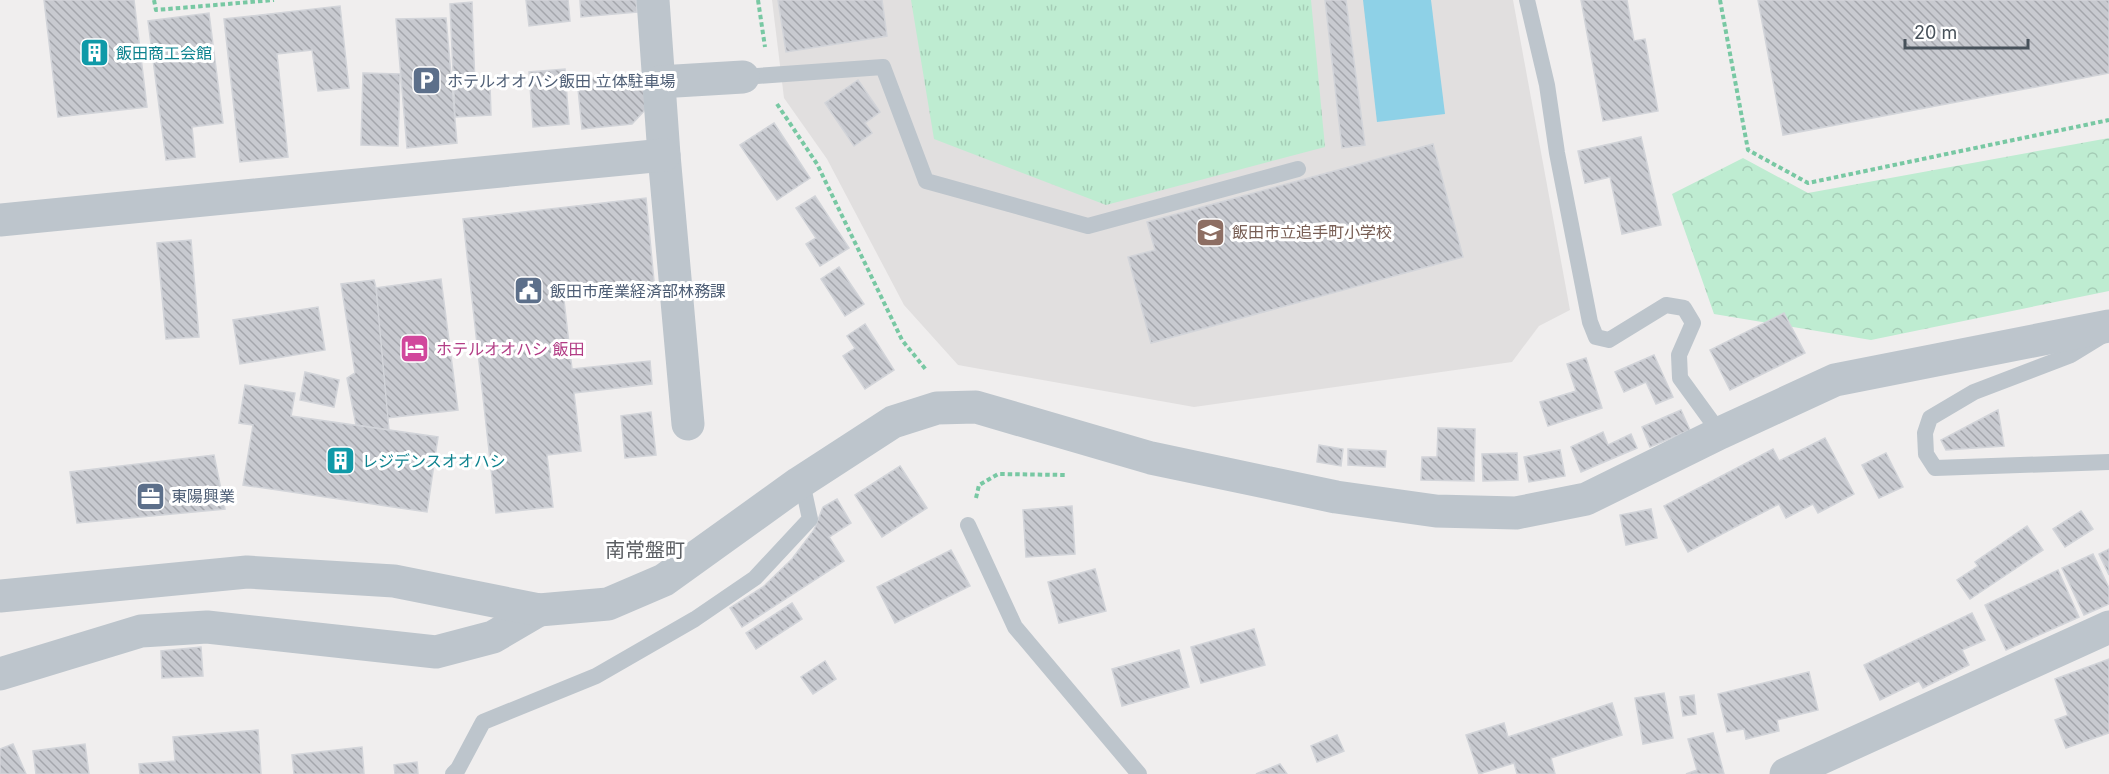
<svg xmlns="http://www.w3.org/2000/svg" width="2109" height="774" viewBox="0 0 2109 774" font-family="Inter,'Noto Sans JP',sans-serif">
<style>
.education{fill:#e1dfdf}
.grass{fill:url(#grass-tufts)}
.forest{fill:url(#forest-crowns)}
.water{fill:#8ed1e7}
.building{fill:url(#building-back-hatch);stroke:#d2d4d9;stroke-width:1.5}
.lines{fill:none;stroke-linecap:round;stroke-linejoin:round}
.path{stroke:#78c8a3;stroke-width:4;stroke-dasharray:4.5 3;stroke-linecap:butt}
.service{stroke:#bdc5cc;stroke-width:16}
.minor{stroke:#bdc5cc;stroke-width:33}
.tertiary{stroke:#bdc5cc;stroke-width:33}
.labels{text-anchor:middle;stroke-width:6;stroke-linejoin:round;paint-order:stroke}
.culture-label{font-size:16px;fill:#0d838f;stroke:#fff;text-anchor:start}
.service-label{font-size:16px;fill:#4e5e75;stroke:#fff;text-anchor:start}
.education-label{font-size:16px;fill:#785e54;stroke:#fff;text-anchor:start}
.hotel-label{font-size:16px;fill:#b23c85;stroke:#fff;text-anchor:start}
.quarter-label{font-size:20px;fill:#5b5e62;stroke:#fff}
</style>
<defs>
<pattern id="grass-tufts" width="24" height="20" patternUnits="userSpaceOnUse" patternTransform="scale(1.5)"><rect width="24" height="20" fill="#beecd1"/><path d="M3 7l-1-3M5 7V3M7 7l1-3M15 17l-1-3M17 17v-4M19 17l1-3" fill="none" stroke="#a5ccb6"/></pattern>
<pattern id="forest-crowns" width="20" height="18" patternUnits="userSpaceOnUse" patternTransform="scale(1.5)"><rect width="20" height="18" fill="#beecd1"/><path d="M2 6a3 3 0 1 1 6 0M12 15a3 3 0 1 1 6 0" fill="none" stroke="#a5ccb6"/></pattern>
<pattern id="building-back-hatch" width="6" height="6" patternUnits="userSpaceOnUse" patternTransform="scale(1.5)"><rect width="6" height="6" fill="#c8cad0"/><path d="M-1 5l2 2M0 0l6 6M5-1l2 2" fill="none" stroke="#a4a6ac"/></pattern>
</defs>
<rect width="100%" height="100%" fill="#f0eeee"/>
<polygon class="education" points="772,0 1513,0 1570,310 1539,326 1512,362 1194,407 958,365 904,305 827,159 784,98"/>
<polygon class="grass" points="911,0 1311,0 1325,147 1106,205 934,139"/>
<polygon class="forest" points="2109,138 2109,291 1871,340 1714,314 1672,194 1743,158 1808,193"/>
<polygon class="water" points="1363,0 1431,0 1445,114 1377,122"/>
<g class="building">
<polygon points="44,0 134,0 147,107 58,117"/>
<polygon points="526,0 568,0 570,21 529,26"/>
<polygon points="580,0 636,0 637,12 581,17"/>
<polygon points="778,0 882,0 887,36 786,52"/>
<polygon points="1325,0 1346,0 1365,145 1342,148"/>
<polygon points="1581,0 1627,0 1634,41 1645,39 1658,111 1603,121"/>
<polygon points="1758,0 2109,0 2109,73 1783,135"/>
<polygon points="472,2 475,86 490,85 491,115 455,117 450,4"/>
<polygon points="340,6 349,88 318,91 312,50 277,54 288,157 240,162 224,19"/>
<polygon points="209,13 223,123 192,127 195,157 166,160 148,21"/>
<polygon points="446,18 457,143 407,148 396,19"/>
<polygon points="565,69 569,124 533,127 529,72"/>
<polygon points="363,73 400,74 398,146 361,145"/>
<polygon points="643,75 645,110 632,124 582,129 577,79"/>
<polygon points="858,80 880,112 865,123 872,133 854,146 825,103"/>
<polygon points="774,123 810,178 777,200 740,145"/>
<polygon points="1641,137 1661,225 1622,234 1610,177 1585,183 1578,151"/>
<polygon points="1433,144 1463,257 1151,343 1128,257 1155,250 1147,222"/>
<polygon points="815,196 849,248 820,266 806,244 816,238 796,208"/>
<polygon points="646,198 654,281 563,292 572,369 650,361 652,384 574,393 581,451 547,455 553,507 496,513 463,219"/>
<polygon points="191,240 199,337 166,339 157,243"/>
<polygon points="839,267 864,304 845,316 821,279"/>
<polygon points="441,279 458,410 387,418 376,288"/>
<polygon points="374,280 376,288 389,430 356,425 347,378 355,373 341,284"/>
<polygon points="318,307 325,350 240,364 233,320"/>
<polygon points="1784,313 1805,353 1730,390 1710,350"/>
<polygon points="865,324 894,370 865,389 843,356 855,348 847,336"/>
<polygon points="1654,355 1673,397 1656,404 1646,382 1624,392 1615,372"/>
<polygon points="1586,358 1602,408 1548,426 1540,402 1576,391 1567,364"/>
<polygon points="305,372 339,380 334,407 300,400"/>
<polygon points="245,385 295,393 291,416 438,437 427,512 243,485 253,425 239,423"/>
<polygon points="1681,410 1690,430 1650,447 1642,427"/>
<polygon points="1998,410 2004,446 1946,450 1941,440"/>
<polygon points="651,412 656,455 625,458 621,416"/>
<polygon points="1438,428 1475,429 1474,481 1421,480 1422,457 1437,457"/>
<polygon points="1603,432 1608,445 1631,434 1637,448 1581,472 1571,447"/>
<polygon points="1825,438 1854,494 1818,513 1813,504 1786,518 1779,504 1688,552 1664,506 1773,449 1779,461"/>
<polygon points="1319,445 1343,449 1341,466 1317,462"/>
<polygon points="1348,449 1386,451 1385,467 1348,465"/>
<polygon points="1560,450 1565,476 1529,482 1524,457"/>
<polygon points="1517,453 1518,480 1483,481 1482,454"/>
<polygon points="1886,453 1903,487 1879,498 1862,465"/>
<polygon points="214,455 225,509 77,523 70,472"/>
<polygon points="900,466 927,508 882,537 855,495"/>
<polygon points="837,499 851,523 829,537 844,561 742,627 730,608 763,587 792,559 814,530 823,507"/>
<polygon points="1072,506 1075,554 1026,557 1023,510"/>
<polygon points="1651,509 1657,538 1626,545 1620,515"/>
<polygon points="2081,511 2093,529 2065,547 2053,529"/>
<polygon points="2027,526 2043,550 1970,599 1957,580 1978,566 1975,562"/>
<polygon points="2109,549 2109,575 2099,554"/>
<polygon points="951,550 970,586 895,623 877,587"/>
<polygon points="2093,554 2109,588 2109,604 2084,615 2062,568"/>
<polygon points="1095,569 1106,611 1059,623 1048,582"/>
<polygon points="2058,570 2079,617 2006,650 1985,605"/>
<polygon points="792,603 802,619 756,649 746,633"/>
<polygon points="1972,613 1985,640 1962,650 1969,665 1923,688 1919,681 1880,700 1864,665"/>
<polygon points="1254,629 1265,665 1201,683 1191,647"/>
<polygon points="201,647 203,676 162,678 161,651"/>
<polygon points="1179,650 1189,687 1122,706 1112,669"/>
<polygon points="2109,659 2109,733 2066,748 2055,720 2068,715 2055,679"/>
<polygon points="825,661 836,679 813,694 801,677"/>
<polygon points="1809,672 1818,710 1777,720 1779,731 1746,739 1744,729 1727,732 1718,694"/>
<polygon points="1664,693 1673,738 1643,744 1635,698"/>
<polygon points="1694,695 1696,714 1683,716 1680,697"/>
<polygon points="1612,703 1622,735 1551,758 1555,774 1517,774 1514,763 1479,774 1466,735 1504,723 1508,737"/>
<polygon points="258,730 261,774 140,774 139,764 175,761 173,737"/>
<polygon points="1713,733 1724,774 1686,774 1697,770 1688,739"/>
<polygon points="1337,735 1344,751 1317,762 1311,746"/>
<polygon points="13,744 26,774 0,774 0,749"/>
<polygon points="85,744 89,774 36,774 33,751"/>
<polygon points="362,747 364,774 294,774 292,755"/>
<polygon points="417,762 418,774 395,774 394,765"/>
<polygon points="1280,764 1287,774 1256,774"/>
</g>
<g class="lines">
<g class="path">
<polyline points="154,0 156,10 274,0"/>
<polyline points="758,0 765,47"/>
<polyline points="1720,0 1748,150 1808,183 2109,120"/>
<polyline points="777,104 817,164 902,340 927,371"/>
<polyline points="976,498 979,485 998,474 1066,475"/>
</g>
<g class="service">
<polyline points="1527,0 1547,85 1557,153 1590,322 1596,337 1609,340 1666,305 1684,308 1693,323 1679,355 1680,378 1720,433"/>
<polyline points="743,77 883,67 926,181 1088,226 1298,169"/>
<polyline points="2102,336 2071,355 1974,392 1930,418 1925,433 1926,454 1935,468 2109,462"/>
<polyline points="968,525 1015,627 1139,774"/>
<polyline points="453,774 458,769 483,722 596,676 695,619 755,578 810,519 805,496 799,483"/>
</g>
<g class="minor">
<polyline points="653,0 664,155 688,424"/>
<polyline points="659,82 743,77"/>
<polyline points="0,220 664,155"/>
<polyline points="0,674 141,631 207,627 436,652 493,637 539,610"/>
<polyline points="1786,774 2109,627"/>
</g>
<polyline class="tertiary" points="0,596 247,572 394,581 539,610 608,604 664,580 799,483 893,422 937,408 976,407 1151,458 1336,497 1436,511 1516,513 1586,499 1720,433 1835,380 2109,326"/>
</g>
<defs>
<symbol id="building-square" viewBox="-11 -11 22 22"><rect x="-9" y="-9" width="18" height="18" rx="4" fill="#0f9aa8" stroke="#fff"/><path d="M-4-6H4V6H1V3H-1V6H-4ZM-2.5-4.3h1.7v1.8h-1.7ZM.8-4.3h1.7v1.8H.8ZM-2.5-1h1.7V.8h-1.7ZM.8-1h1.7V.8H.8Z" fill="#fff"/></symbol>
<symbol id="parking-square" viewBox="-11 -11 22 22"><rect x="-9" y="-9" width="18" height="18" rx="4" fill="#5c6f8a" stroke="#fff"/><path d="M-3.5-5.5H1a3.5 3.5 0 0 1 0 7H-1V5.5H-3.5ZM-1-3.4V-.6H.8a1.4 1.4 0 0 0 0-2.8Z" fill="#fff"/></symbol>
<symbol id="school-square" viewBox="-11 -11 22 22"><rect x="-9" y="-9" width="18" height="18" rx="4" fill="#8d6e63" stroke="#fff"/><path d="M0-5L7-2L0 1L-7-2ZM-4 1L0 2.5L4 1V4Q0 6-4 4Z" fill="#fff"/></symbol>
<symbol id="civic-square" viewBox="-11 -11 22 22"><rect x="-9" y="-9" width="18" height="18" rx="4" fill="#5c6f8a" stroke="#fff"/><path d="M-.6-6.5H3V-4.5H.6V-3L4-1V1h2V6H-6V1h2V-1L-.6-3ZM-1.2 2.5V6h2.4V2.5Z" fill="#fff"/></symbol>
<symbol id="hotel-square" viewBox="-11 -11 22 22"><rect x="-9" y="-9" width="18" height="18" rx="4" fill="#d1479c" stroke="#fff"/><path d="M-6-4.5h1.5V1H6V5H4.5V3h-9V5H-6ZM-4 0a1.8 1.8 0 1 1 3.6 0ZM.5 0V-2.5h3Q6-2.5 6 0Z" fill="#fff"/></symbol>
<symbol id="office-square" viewBox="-11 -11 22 22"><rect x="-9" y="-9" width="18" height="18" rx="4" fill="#5c6f8a" stroke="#fff"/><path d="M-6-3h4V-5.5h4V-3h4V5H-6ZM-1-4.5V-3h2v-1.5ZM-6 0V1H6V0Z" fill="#fff"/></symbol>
</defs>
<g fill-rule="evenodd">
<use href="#building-square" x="78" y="36" width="33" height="33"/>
<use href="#parking-square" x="410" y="64" width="33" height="33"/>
<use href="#school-square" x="1194" y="216" width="33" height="33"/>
<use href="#civic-square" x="512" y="274" width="33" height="33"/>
<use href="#hotel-square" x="398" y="332" width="33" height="33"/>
<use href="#building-square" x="324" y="444" width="33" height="33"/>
<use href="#office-square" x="134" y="480" width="33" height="33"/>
</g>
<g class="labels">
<g class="culture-label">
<text x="116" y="59">飯田商工会館</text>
<text x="362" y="467">レジデンスオオハシ</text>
</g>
<g class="service-label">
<text x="447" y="87">ホテルオオハシ飯田 立体駐車場</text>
<text x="550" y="297">飯田市産業経済部林務課</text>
<text x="171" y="502">東陽興業</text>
</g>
<g class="education-label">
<text x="1232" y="238">飯田市立追手町小学校</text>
</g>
<g class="hotel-label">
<text x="436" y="355">ホテルオオハシ 飯田</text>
</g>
<g class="quarter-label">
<text x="645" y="557">南常盤町</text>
</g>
</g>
<path d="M1905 39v9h123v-9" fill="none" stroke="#47515a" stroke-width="3"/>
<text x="1914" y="39" font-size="18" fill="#47515a" stroke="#ffffff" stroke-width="4.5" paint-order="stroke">20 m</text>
</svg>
